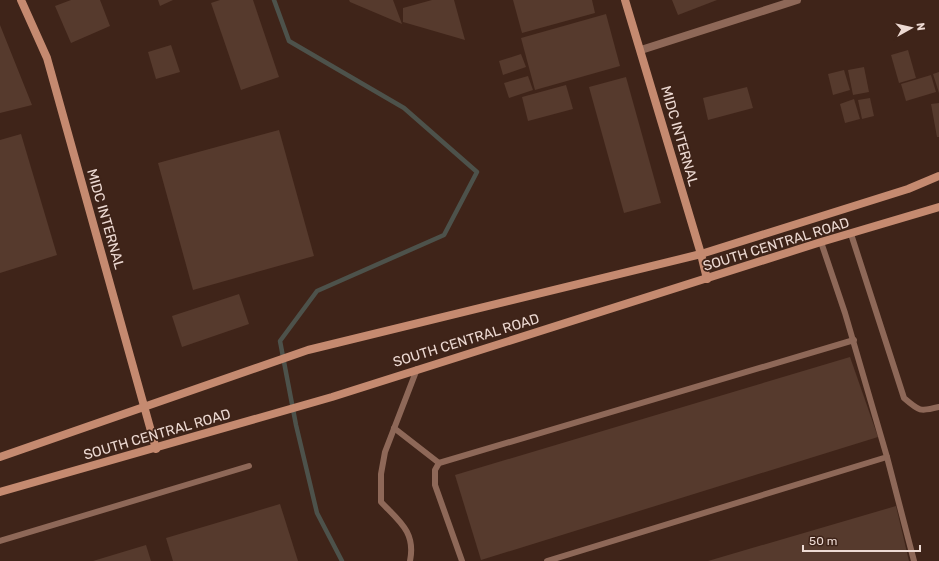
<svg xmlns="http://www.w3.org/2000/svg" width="939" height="561" viewBox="0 0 939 561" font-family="Rubik,sans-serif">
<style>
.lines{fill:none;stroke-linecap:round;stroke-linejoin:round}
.stream{stroke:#4d524b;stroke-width:4.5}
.building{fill:#563a2d}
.lane{stroke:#8e6858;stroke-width:6}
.street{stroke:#8e6858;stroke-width:8}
.secondary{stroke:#c58a70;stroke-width:8}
.labels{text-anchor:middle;stroke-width:3.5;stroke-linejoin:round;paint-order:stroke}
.street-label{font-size:14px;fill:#eddad3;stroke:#3f2419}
</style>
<rect width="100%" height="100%" fill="#3f2419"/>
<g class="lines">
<polyline class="stream" points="274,0 289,41 404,108 477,172 444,235 317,291 280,341 296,425 317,513 342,561"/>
</g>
<g class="building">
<polygon points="71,0 100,0 110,26 71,43 55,6"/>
<polygon points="158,0 173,0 160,6"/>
<polygon points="220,0 253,0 279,77 241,90 211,3"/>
<polygon points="349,0 393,0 402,24 350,2"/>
<polygon points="432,0 454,0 465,40 403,22 403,8"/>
<polygon points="513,0 592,0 595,13 522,33"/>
<polygon points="672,0 717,0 678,15"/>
<polygon points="606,14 620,66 535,90 521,38"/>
<polygon points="0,25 32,105 0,113"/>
<polygon points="171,45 180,72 156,79 148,52"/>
<polygon points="908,50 916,78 899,83 891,55"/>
<polygon points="521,54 526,67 503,75 499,61"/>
<polygon points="864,67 869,92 853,95 848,70"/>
<polygon points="844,70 850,90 833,95 828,74"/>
<polygon points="939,72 939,93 933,74"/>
<polygon points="931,75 936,92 906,101 901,84"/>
<polygon points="528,76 533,90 509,98 504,83"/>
<polygon points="626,77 661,203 624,213 589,87"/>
<polygon points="566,85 573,109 528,121 522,97"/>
<polygon points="747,87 753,108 708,120 703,98"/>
<polygon points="870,98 874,116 862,119 858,100"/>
<polygon points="854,99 860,119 845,123 840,104"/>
<polygon points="939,103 939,137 937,137 931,104"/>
<polygon points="279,130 314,256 193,290 158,163"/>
<polygon points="21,134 57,255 0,273 0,140"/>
<polygon points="239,294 249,324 182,347 172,316"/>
<polygon points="850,357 878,437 481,560 455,475"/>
<polygon points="280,504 298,561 173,561 166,538"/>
<polygon points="896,506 909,561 708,561"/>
<polygon points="146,545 151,561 93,561"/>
</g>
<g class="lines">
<g class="lane">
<path d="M851,234L904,398C919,411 920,412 939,407"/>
<polyline points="394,428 439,463"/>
<polyline points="887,457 914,561"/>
<polyline points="0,541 249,466"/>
<path d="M410,561C416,532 399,521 381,502V474L385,452L417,369"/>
<polyline points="462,561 435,485 435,470 439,463 854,340"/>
<polyline points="547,561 887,457 845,313 821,242"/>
</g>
<polyline class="street" points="641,50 797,0"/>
<g class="secondary">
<polyline points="21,0 47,58 156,449"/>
<polyline points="625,0 701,254 707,279"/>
<polyline points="0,457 308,350 701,254 908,189 939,176"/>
<polyline points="0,492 332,397 821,242 939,207"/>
</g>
</g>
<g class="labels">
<g class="street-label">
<text transform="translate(680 136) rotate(74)" y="5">MIDC INTERNAL</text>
<text transform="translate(106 219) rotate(74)" y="5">MIDC INTERNAL</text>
<text transform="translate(776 244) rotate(-17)" y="5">SOUTH CENTRAL ROAD</text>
<text transform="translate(466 340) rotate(-17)" y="5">SOUTH CENTRAL ROAD</text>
<text transform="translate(157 434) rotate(-16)" y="5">SOUTH CENTRAL ROAD</text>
</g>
</g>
<g transform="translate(911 28) rotate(82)" stroke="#3f2419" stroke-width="3" paint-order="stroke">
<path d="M0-3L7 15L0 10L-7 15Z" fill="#eddad3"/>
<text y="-6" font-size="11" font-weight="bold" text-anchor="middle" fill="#eddad3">N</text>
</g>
<path d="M803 545v6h117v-6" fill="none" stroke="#eddad3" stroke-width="2"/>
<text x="809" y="545" font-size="12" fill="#eddad3" stroke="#3f2419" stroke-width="3" paint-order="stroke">50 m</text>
</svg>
